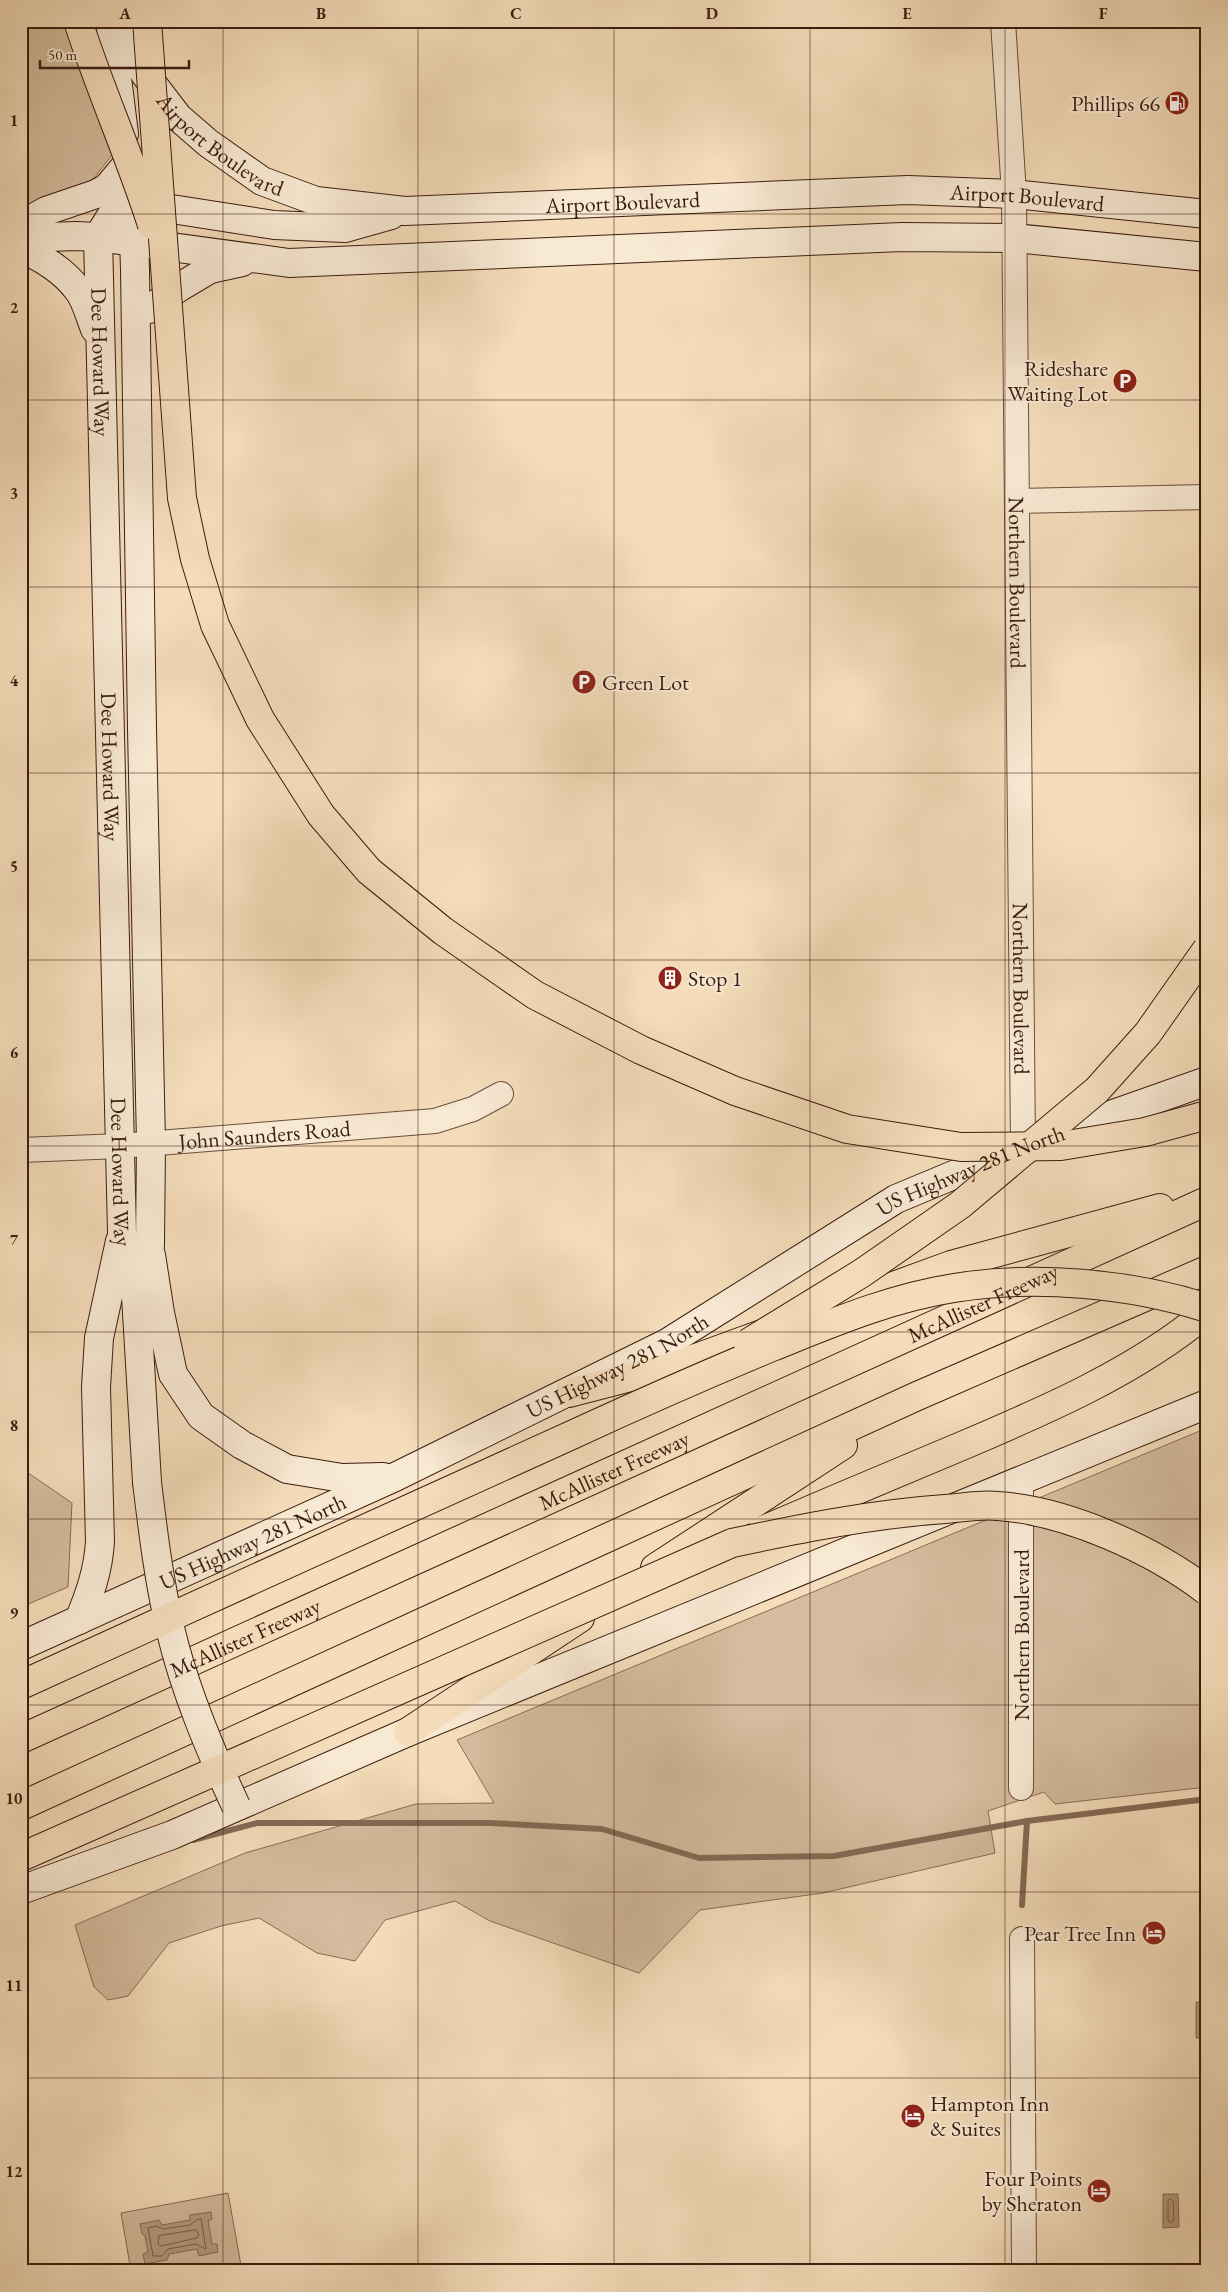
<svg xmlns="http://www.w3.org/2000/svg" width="1228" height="2292" viewBox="0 0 1228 2292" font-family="'EB Garamond',serif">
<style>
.green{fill:#d5bc9e;stroke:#886c57}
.water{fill:#b69c81;stroke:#856954}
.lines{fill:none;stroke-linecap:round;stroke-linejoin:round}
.shore{stroke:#785c48;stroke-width:1}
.stream{stroke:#856954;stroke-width:6}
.street-casing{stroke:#6a4d3b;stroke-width:26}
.secondary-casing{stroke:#3b1d10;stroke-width:30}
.highway-casing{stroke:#3b1d10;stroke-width:30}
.street{stroke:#f8e9d3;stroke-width:24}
.secondary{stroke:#f8e9d3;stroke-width:28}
.highway{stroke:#f5ddbb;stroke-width:28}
.secondary-bridge-casing{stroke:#3b1d10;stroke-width:30;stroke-linecap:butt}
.highway-bridge-casing{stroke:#3b1d10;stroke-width:30;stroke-linecap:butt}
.secondary-bridge{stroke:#f8e9d3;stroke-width:28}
.highway-bridge{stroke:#f5ddbb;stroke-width:28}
.grid{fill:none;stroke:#3b1d10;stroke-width:1;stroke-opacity:0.55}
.labels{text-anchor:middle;stroke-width:4;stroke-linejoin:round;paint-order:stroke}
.poi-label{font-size:22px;fill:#3b1d10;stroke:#f8e9d3;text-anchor:end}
.street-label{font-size:22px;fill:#3b1d10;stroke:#f8e9d3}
.neatline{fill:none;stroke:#3b1d10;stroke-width:2}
.grid-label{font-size:16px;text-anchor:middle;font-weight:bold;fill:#3b1d10}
</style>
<rect width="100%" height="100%" fill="#f5ddbb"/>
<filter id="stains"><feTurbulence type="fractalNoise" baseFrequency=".004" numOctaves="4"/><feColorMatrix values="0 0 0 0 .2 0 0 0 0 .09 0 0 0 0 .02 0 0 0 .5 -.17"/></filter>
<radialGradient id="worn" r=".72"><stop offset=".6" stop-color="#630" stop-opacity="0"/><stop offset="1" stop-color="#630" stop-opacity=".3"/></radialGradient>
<g class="green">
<polygon points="21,21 94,21 112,155 80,196 21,208"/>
<polygon points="1207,1428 1207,1787 1055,1804 1044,1792 988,1811 995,1853 823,1893 700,1910 639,1973 490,1921 455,1901 385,1920 355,1961 317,1953 259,1918 221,1926 169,1943 128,1996 108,2000 94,1987 75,1925 245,1853 416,1804 494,1803 457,1740"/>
<polygon points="21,1468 72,1503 68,1587 21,1607"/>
<polygon points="228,2193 242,2271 131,2271 121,2213"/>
</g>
<g class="water">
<polygon points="1203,1998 1207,1998 1207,2038 1196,2038 1196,2002 1203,2002"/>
<polygon points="1163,2194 1178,2194 1179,2227 1163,2228"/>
<polygon points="211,2212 212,2219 208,2221 212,2244 217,2244 218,2252 199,2256 197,2249 169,2254 167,2260 145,2264 143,2254 148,2252 145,2236 142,2234 140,2224 159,2220 162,2225 190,2220 190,2215"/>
</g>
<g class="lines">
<g class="shore">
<polygon points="1171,2199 1173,2201 1174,2220 1171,2223 1168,2220 1168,2201"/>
<polygon points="201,2219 206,2249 196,2244 168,2249 162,2256 153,2256 148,2228 156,2226 163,2229 190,2225 196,2220"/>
<polygon points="196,2230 199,2235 197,2238 161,2246 158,2244 159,2236"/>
</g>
<g class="stream">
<polyline points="193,1840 257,1823 489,1823 602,1829 699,1858 834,1856 1027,1821 1207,1799"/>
<polyline points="1022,1905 1027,1821"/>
</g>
<defs>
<g id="street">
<path id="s1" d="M1003,21L1014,194L1023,1146"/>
<polyline points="1017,501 1207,497"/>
<path id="s2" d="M21,1150L120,1146L435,1121L473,1109L501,1094"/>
<polyline points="1021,1490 1021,1788"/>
<polyline points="1022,1939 1024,2271"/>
</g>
<g id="secondary">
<polyline points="110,21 124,134"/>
<path id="s3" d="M115,23L145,74L178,117L208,143L262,181L316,201L405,211L908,190L1014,194L1207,214"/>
<polyline points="129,174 133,203 135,270 142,729 151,1143 150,1245 136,1296"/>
<polyline points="21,225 46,211 96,194 107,188 128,163"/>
<path id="s4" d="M98,237L122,1232L136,1296L147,1482"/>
<polyline points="98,237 111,216 133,203 274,225 345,228 391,215"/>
<polyline points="21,238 76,236 98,237 289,263 902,237 1014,238 1207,257"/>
<path d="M21,249C41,256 65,272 78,290C86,300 90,317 95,329"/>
<polyline points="150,309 178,288 210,269 242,262"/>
<polyline points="151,1255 160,1313 173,1374 201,1416 242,1445 287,1469 342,1478 383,1477"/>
<path d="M79,1620C90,1594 98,1571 100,1542L96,1387L99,1338L120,1241"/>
<path id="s5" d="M21,1646L395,1477L667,1343L896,1199L1023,1146L1207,1081"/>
<polyline points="21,1890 172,1835 408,1732 1207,1404"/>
</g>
<g id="highway">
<polyline points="569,1393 677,1365 951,1265 1160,1208"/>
<path d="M761,1531C826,1503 892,1475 957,1448C1042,1412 1136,1372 1207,1312"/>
<polyline points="655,1568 843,1445"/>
<polyline points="408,1732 580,1618"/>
<path id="s6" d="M21,1739L1207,1201"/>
<polyline points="21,1806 915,1397 1207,1270"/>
</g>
</defs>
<use href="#street" class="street-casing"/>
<use href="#secondary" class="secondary-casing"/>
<use href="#highway" class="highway-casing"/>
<use href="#street" class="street"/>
<use href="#secondary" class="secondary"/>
<use href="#highway" class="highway"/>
<defs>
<path id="secondary-bridge" d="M147,1482C153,1532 159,1582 171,1632C185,1691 210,1750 236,1806"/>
<g id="highway-bridge">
<path d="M78,21C100,90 130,156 152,225"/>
<polyline points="147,21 182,498 195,559 215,625 260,719 321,815 369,871 443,931 535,995 641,1050 735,1091 847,1129 961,1147 1061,1146 1145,1132 1207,1115"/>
<polyline points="748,1343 862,1273 960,1205 1097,1090 1148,1033 1207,949"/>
<path d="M21,1685C205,1601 389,1518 574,1434C639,1404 705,1375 772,1347C832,1323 890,1298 954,1288C1034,1275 1130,1283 1207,1308"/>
<path d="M21,1857L732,1543C803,1528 873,1514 945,1509C962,1508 981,1504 998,1506C1067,1511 1152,1549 1207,1591"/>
</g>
</defs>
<use href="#secondary-bridge" class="secondary-bridge-casing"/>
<use href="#highway-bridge" class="highway-bridge-casing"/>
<use href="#secondary-bridge" class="secondary-bridge"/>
<use href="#highway-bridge" class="highway-bridge"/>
</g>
<path class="grid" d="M223,21V2271M418,21V2271M614,21V2271M810,21V2271M1005,21V2271M21,214H1207M21,400H1207M21,587H1207M21,773H1207M21,960H1207M21,1146H1207M21,1332H1207M21,1519H1207M21,1705H1207M21,1892H1207M21,2078H1207"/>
<defs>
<symbol id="fuel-disc" viewBox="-11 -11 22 22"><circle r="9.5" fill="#8f2418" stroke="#f8e9d3"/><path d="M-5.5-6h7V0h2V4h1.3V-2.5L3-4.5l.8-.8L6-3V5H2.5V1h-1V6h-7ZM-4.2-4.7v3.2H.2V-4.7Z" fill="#fff"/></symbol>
<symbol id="parking-disc" viewBox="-11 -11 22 22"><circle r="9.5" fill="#8f2418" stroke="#f8e9d3"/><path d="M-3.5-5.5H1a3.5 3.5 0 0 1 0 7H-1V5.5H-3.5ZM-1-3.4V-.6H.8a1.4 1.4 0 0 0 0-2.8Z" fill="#fff"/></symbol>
<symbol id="building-disc" viewBox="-11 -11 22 22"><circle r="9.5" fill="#8f2418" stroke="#f8e9d3"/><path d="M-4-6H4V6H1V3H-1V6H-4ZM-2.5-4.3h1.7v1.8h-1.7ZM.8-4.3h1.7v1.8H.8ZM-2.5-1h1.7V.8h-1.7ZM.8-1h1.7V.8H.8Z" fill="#fff"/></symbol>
<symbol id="hotel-disc" viewBox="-11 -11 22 22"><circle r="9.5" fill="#8f2418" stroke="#f8e9d3"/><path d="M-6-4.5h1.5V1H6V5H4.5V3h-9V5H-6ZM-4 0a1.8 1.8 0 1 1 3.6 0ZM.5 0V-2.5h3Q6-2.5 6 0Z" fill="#fff"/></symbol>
</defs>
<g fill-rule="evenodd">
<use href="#fuel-disc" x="1163" y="89" width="28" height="28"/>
<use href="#parking-disc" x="1111" y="367" width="28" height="28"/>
<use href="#parking-disc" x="570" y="668" width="28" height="28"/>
<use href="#building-disc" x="656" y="964" width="28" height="28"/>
<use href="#hotel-disc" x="1140" y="1919" width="28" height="28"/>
<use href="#hotel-disc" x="899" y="2102" width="28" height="28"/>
<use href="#hotel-disc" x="1085" y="2177" width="28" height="28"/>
</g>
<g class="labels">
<g class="poi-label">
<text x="1160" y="111">Phillips 66</text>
<text x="1108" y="376">Rideshare<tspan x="1108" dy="25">Waiting Lot</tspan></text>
<text x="602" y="690" text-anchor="start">Green Lot</text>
<text x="688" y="986" text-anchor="start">Stop 1</text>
<text x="1136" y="1941">Pear Tree Inn</text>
<text x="930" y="2111" text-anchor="start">Hampton Inn<tspan x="930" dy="25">&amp; Suites</tspan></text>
<text x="1082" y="2186">Four Points<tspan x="1082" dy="25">by Sheraton</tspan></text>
</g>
<g class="street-label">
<text dy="8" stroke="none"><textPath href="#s3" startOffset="164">Airport Boulevard</textPath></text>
<text dy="8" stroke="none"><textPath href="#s3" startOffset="989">Airport Boulevard</textPath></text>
<text dy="8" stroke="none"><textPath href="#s3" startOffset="584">Airport Boulevard</textPath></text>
<text dy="8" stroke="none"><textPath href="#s4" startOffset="125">Dee Howard Way</textPath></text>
<text dy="8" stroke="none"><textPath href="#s1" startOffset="562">Northern Boulevard</textPath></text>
<text dy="8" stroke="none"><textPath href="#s4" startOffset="530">Dee Howard Way</textPath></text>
<text dy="8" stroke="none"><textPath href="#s1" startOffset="968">Northern Boulevard</textPath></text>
<text dy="8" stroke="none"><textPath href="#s2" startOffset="244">John Saunders Road</textPath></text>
<text dy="8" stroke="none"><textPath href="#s4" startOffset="935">Dee Howard Way</textPath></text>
<text dy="8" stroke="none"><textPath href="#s5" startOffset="1064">US Highway 281 North</textPath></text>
<text dy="8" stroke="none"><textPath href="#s6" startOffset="1056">McAllister Freeway</textPath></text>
<text dy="8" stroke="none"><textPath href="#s5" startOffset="659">US Highway 281 North</textPath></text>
<text dy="8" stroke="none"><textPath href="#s6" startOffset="651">McAllister Freeway</textPath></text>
<text dy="8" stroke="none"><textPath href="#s5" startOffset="254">US Highway 281 North</textPath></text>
<text transform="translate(1021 1635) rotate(-90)" y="8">Northern Boulevard</text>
<text dy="8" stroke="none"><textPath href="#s6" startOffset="246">McAllister Freeway</textPath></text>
</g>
</g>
<rect width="1228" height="2292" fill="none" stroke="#f5ddbb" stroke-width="55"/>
<path d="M40 60v8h149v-8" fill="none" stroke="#3b1d10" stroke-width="2.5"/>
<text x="48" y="60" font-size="15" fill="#3b1d10" stroke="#f8e9d3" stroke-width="4" paint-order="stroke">50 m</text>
<rect x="28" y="28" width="1172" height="2236" class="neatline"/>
<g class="grid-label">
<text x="125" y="19">A</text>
<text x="321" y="19">B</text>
<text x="516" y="19">C</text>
<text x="712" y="19">D</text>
<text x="907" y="19">E</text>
<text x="1103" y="19">F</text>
<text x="14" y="126">1</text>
<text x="14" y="313">2</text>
<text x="14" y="499">3</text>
<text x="14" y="686">4</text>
<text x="14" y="872">5</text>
<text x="14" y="1058">6</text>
<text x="14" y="1245">7</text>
<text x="14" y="1431">8</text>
<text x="14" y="1618">9</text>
<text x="14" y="1804">10</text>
<text x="14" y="1991">11</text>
<text x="14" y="2177">12</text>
</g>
<rect width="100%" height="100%" filter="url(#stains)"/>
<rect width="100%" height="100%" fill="url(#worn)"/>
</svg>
